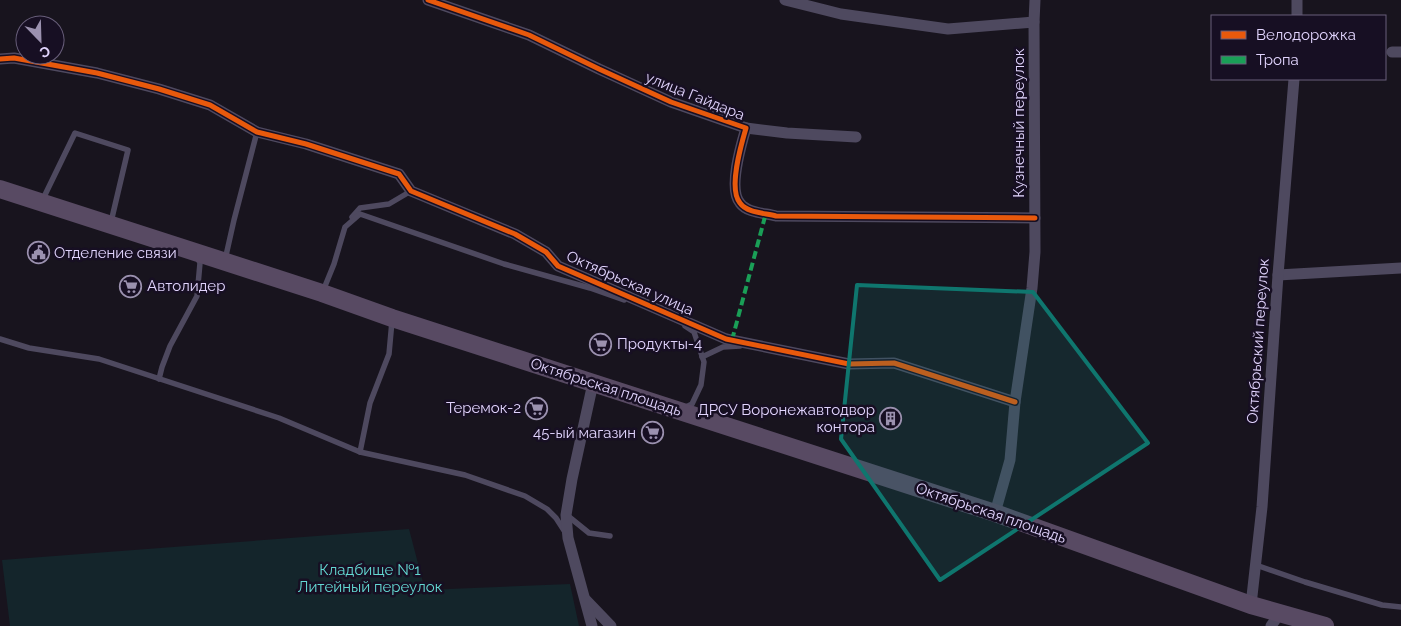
<svg xmlns="http://www.w3.org/2000/svg" width="1401" height="626" viewBox="0 0 1401 626" font-family="Raleway,sans-serif">
<style>
.green{fill:#14252b}
.lines{fill:none;stroke-linecap:round;stroke-linejoin:round}
.service{stroke:#4e495f;stroke-width:5.5}
.minor{stroke:#4e495f;stroke-width:11}
.primary{stroke:#584a63;stroke-width:18}
.quiet{stroke:#1a9f57;stroke-width:4;stroke-dasharray:8 4;stroke-linecap:butt}
.cycleway-casing{stroke:#170f23;stroke-width:8}
.cycleway{stroke:#e8590c;stroke-width:5}
.marked{fill:#0f766e;fill-opacity:0.2;stroke:#0f766e;stroke-width:4;stroke-linejoin:round}
.labels{text-anchor:middle;stroke-width:5;stroke-linejoin:round;paint-order:stroke}
.street-label{font-size:15px;fill:#e1d4fd;stroke:#170f23}
.poi-label{font-size:15px;fill:#e1d4fd;stroke:#170f23;text-anchor:start}
.park-label{font-size:15px;fill:#64d9d3;stroke:#170f23}
</style>
<rect width="100%" height="100%" fill="#18141e"/>
<polygon class="green" points="409,529 425,590 570,584 579,626 10,626 2,560"/>
<g class="lines">
<g class="service">
<polyline points="42,201 75,133 128,150 111,222"/>
<polyline points="352,217 360,208 389,204 411,191"/>
<polyline points="225,260 234,220 257,132"/>
<polyline points="323,291 334,264 345,227 360,214 504,264 590,288 624,300"/>
<polyline points="0,339 29,348 99,359 279,418 360,452 465,475 525,496 547,509 556,518 565,532"/>
<polyline points="702,357 723,347 740,346"/>
<polyline points="159,379 162,367 170,346 197,296 200,263 197,257"/>
<polyline points="684,408 692,404 701,385 704,362 694,332 685,326"/>
<polyline points="360,452 370,403 389,354 392,321"/>
<polyline points="568,516 589,533 610,536"/>
<polyline points="1256,565 1305,582 1382,605 1401,607"/>
</g>
<g class="minor">
<path d="M428,0L529,35L599,69L671,102L746,128C741,145 728,189 740,203C747,213 765,213 776,216L1035,218"/>
<polyline points="785,0 841,14 948,29 1034,22"/>
<polyline points="1297,16 1297,0"/>
<polyline points="1392,52 1401,52"/>
<polyline points="0,59 14,58 97,73 159,89 210,105 257,132 306,144 399,174 411,191 515,234 546,252 558,266 726,339 849,364 894,363 1015,402"/>
<polyline points="746,128 787,133 856,137"/>
<polyline points="1278,275 1401,268"/>
<polyline points="995,513 1010,460 1015,402 1032,288 1035,252 1034,22 1035,0"/>
<polyline points="586,600 611,626"/>
<polyline points="1251,605 1262,507 1278,275 1294,79"/>
<polyline points="592,626 568,538 566,515 572,479 593,383"/>
<polyline points="1271,626 1280,613"/>
</g>
<polyline class="primary" points="0,189 322,293 392,318 995,513 1251,605 1325,626"/>
<polyline class="quiet" points="732,340 766,213"/>
<defs>
<g id="cycleway">
<path d="M428,0L529,35L599,69L671,102L746,128C741,145 728,189 740,203C747,213 765,213 776,216L1035,218"/>
<polyline points="0,59 14,58 97,73 159,89 210,105 257,132 306,144 399,174 411,191 515,234 546,252 558,266 726,339 849,364 894,363 1015,402"/>
</g>
</defs>
<use href="#cycleway" class="cycleway-casing"/>
<use href="#cycleway" class="cycleway"/>
</g>
<path class="marked" d="M857,285L1033,292L1148,443L940,580L841,439Z"/>
<defs>
<symbol id="civic-ring" viewBox="-11 -11 22 22"><circle r="9.5" fill="#170f23" stroke="#9b91af" stroke-width="1.5"/><path d="M-.6-6.5H3V-4.5H.6V-3L4-1V1h2V6H-6V1h2V-1L-.6-3ZM-1.2 2.5V6h2.4V2.5Z" fill="#9b91af"/></symbol>
<symbol id="supermarket-ring" viewBox="-11 -11 22 22"><circle r="9.5" fill="#170f23" stroke="#9b91af" stroke-width="1.5"/><path d="M-6-5.5h2.5l.6 2H6L4.5 2H-2.5L-4.4-4H-6ZM-1.5 3.2a1.3 1.3 0 1 0 .1 0ZM3 3.2a1.3 1.3 0 1 0 .1 0Z" fill="#9b91af"/></symbol>
<symbol id="building-ring" viewBox="-11 -11 22 22"><circle r="9.5" fill="#170f23" stroke="#9b91af" stroke-width="1.5"/><path d="M-4-6H4V6H1V3H-1V6H-4ZM-2.5-4.3h1.7v1.8h-1.7ZM.8-4.3h1.7v1.8H.8ZM-2.5-1h1.7V.8h-1.7ZM.8-1h1.7V.8H.8Z" fill="#9b91af"/></symbol>
</defs>
<g fill-rule="evenodd">
<use href="#civic-ring" x="26" y="240" width="25" height="25"/>
<use href="#supermarket-ring" x="118" y="274" width="25" height="25"/>
<use href="#supermarket-ring" x="588" y="332" width="25" height="25"/>
<use href="#supermarket-ring" x="524" y="396" width="25" height="25"/>
<use href="#building-ring" x="878" y="406" width="25" height="25"/>
<use href="#supermarket-ring" x="640" y="420" width="25" height="25"/>
</g>
<g class="labels">
<g class="street-label">
<text transform="translate(695 96) rotate(22)" y="5">улица Гайдара</text>
<text transform="translate(1019 123) rotate(-90)" y="5">Кузнечный переулок</text>
<text transform="translate(630 283) rotate(24)" y="5">Октябрьская улица</text>
<text transform="translate(1258 341) rotate(-86)" y="5">Октябрьский переулок</text>
<text transform="translate(606 387) rotate(18)" y="5">Октябрьская площадь</text>
<text transform="translate(991 513) rotate(19)" y="5">Октябрьская площадь</text>
</g>
<g class="poi-label">
<text x="54" y="258">Отделение связи</text>
<text x="147" y="291">Автолидер</text>
<text x="617" y="349">Продукты-4</text>
<text x="521" y="413" text-anchor="end">Теремок-2</text>
<text x="875" y="415" text-anchor="end">ДРСУ Воронежавтодвор<tspan x="875" dy="17">контора</tspan></text>
<text x="636" y="438" text-anchor="end">45-ый магазин</text>
</g>
<g class="park-label">
<text x="370" y="575">Кладбище №1<tspan x="370" dy="17">Литейный переулок</tspan></text>
</g>
</g>
<rect x="1211" y="15" width="175" height="65" fill="#170f23" stroke="#685e7a"/>
<rect x="1221" y="31" width="25" height="8" fill="#e8590c" stroke="#685e7a"/>
<text x="1256" y="40" font-size="15" fill="#e1d4fd">Велодорожка</text>
<rect x="1221" y="56" width="25" height="8" fill="#1a9f57" stroke="#685e7a"/>
<text x="1256" y="65" font-size="15" fill="#e1d4fd">Тропа</text>
<g transform="translate(40 40) rotate(157)"><circle r="24" fill="#170f23" stroke="#685e7a"/>
<path d="M0-4L9 19L0 12L-9 19Z" fill="#9b91af"/>
<text y="-8" font-size="14" font-weight="bold" text-anchor="middle" fill="#e1d4fd">С</text>
</g>
</svg>
